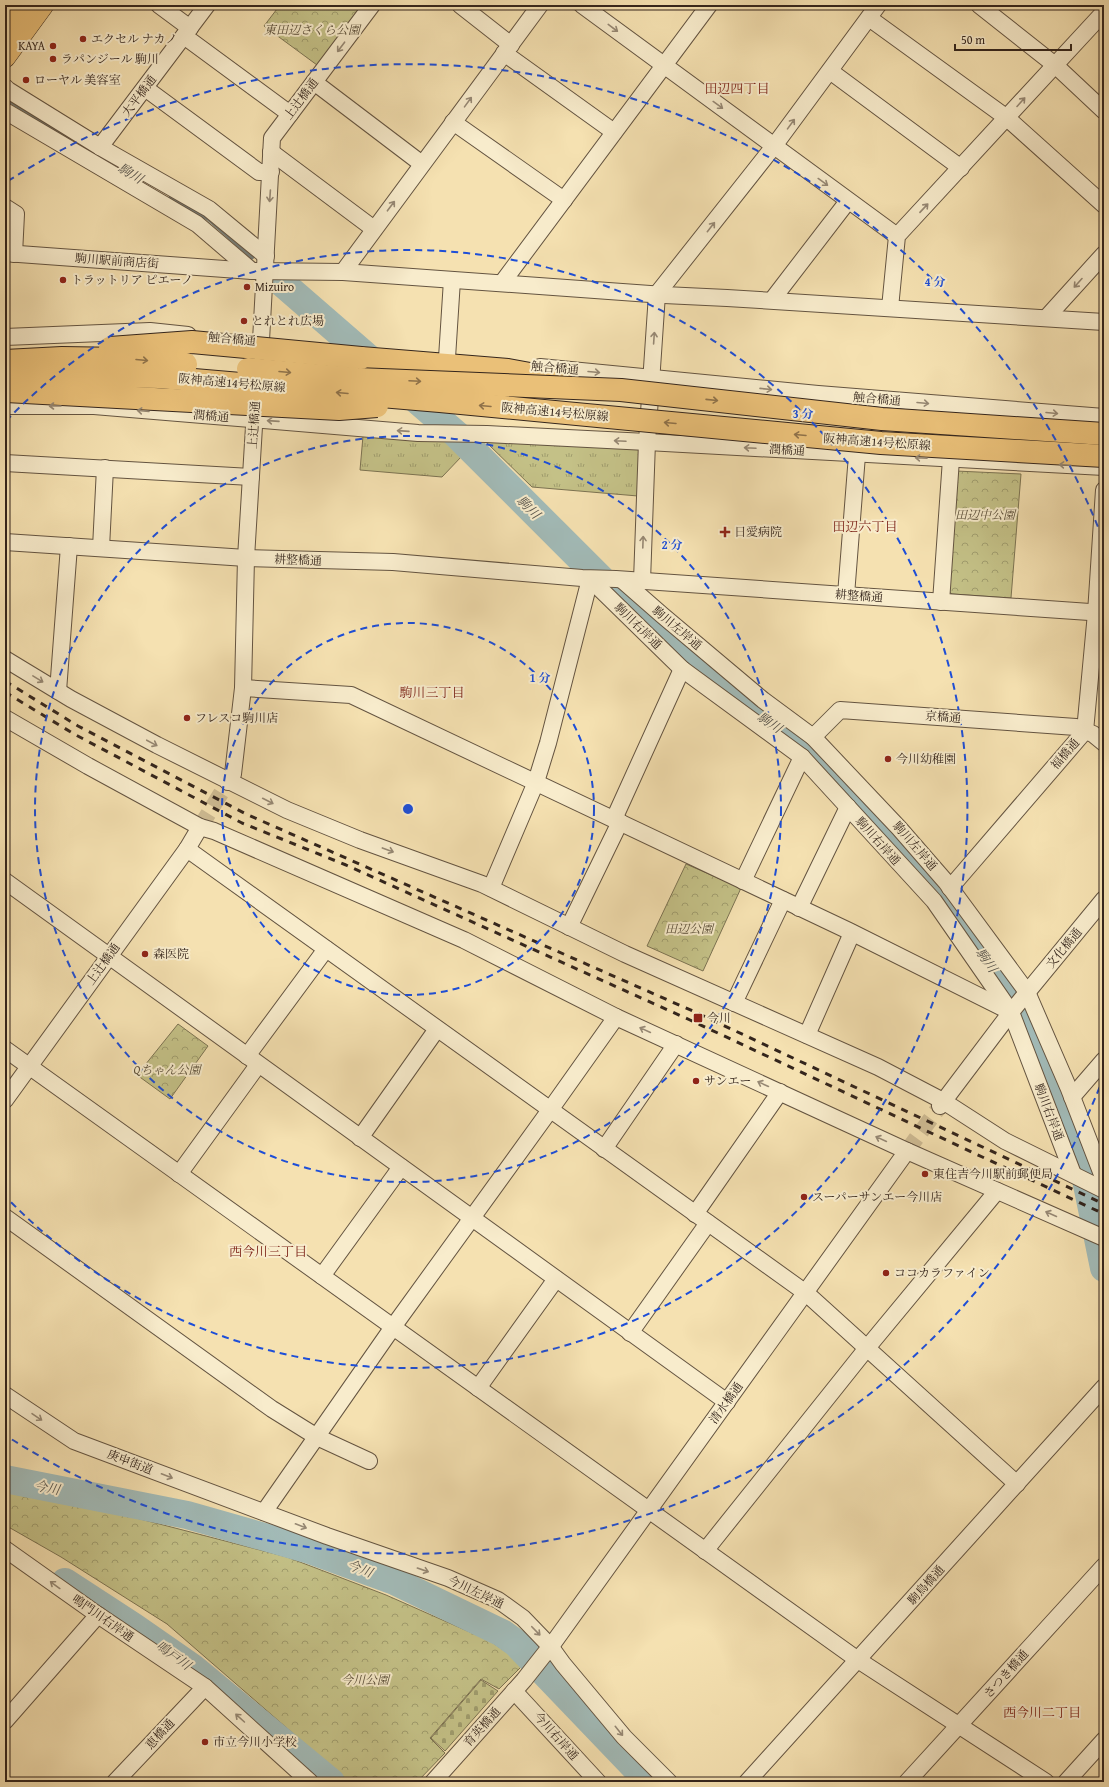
<svg xmlns="http://www.w3.org/2000/svg" width="1109" height="1787" viewBox="0 0 1109 1787" font-family="'Gentium Book Plus','Noto Serif JP',serif">
<style>
.grass{fill:url(#grass-tufts);stroke:#7c7352}
.cemetery{fill:url(#cemetery-stones);stroke:#7c7352}
.park{fill:url(#park-crowns);stroke:#7c7352}
.lines{fill:none;stroke-linecap:round;stroke-linejoin:round}
.stream{stroke:#767f7a;stroke-width:4.5}
.river{stroke:#a2bbb8;stroke-width:28}
.minor-tunnel{stroke:#cebb93;stroke-width:16;stroke-dasharray:16 8;stroke-linecap:butt}
.minor-casing{stroke:#645441;stroke-width:18}
.major-casing{stroke:#34251c;stroke-width:22}
.highway-casing{stroke:#34251c;stroke-width:24}
.minor{stroke:#f8eccc;stroke-width:16}
.major{stroke:#eac078;stroke-width:21}
.highway{stroke:#eac078;stroke-width:22}
.rail{stroke:#34251c;stroke-width:3;stroke-dasharray:7 7;stroke-linecap:butt}
.highway-bridge-casing{stroke:#34251c;stroke-width:24;stroke-linecap:butt}
.highway-bridge{stroke:#eac078;stroke-width:22}
.oneway{stroke:#968874}
.oneway2{stroke:#8f724a}
.ring{fill:none;stroke:#1d4ed8;stroke-width:2;stroke-dasharray:7 5}
.poi-dot{fill:#8f2418;stroke:#f8eccc;stroke-width:1.5}
.labels{text-anchor:middle;stroke-width:4;stroke-linejoin:round;paint-order:stroke}
.park-label{font-size:12px;font-style:italic;fill:#584c37;stroke:#f8eccc}
.poi-label{font-size:12px;fill:#34251c;stroke:#f8eccc;text-anchor:start}
.street-label{font-size:12px;fill:#34251c;stroke:#f8eccc}
.neighbourhood-label{font-size:13px;fill:#7a1f14;stroke:#f8eccc}
.water-label{font-size:13px;font-style:italic;fill:#55524b;stroke:#f8eccc}
.centre{fill:#1d4ed8;stroke:#f8eccc;stroke-width:2}
.ring-label{font-size:12px;text-anchor:middle;font-weight:bold;fill:#1d4ed8;stroke:#f8eccc;stroke-width:4;stroke-linejoin:round;paint-order:stroke}
</style>
<defs>
<pattern id="grass-tufts" width="24" height="20" patternUnits="userSpaceOnUse"><rect width="24" height="20" fill="#c4c187"/><path d="M3 7l-1-3M5 7V3M7 7l1-3M15 17l-1-3M17 17v-4M19 17l1-3" fill="none" stroke="#a09d6e"/></pattern>
<pattern id="cemetery-stones" width="16" height="16" patternUnits="userSpaceOnUse"><rect width="16" height="16" fill="#c4c187"/><path d="M2 7V4a2 2 0 0 1 4 0v3zM10 15v-3a2 2 0 0 1 4 0v3z" fill="#a09d6e"/></pattern>
<pattern id="park-crowns" width="20" height="18" patternUnits="userSpaceOnUse"><rect width="20" height="18" fill="#c4c187"/><path d="M2 6a3 3 0 1 1 6 0M12 15a3 3 0 1 1 6 0" fill="none" stroke="#a09d6e"/></pattern>
</defs>
<rect width="100%" height="100%" fill="#f5e1b1"/>
<filter id="stains"><feTurbulence type="fractalNoise" baseFrequency=".005" numOctaves="4"/><feColorMatrix values="0 0 0 0 .2 0 0 0 0 .09 0 0 0 0 .02 0 0 0 .5 -.17"/></filter>
<radialGradient id="worn" r=".72"><stop offset=".6" stop-color="#630" stop-opacity="0"/><stop offset="1" stop-color="#630" stop-opacity=".3"/></radialGradient>
<g class="grass">
<polygon points="363,436 446,441 462,456 442,477 360,470"/>
<polygon points="485,441 640,448 638,496 532,487"/>
</g>
<polygon class="cemetery" points="481,1680 498,1691 445,1751 431,1738"/>
<g class="park">
<polygon points="280,5 360,5 361,6 317,65 264,26"/>
<polygon points="956,471 1021,474 1011,598 952,594 947,590"/>
<polygon points="686,864 741,888 703,971 647,946"/>
<polygon points="178,1024 208,1046 170,1099 137,1075"/>
<polygon points="5,1484 287,1557 386,1595 490,1641 524,1664 499,1689 481,1679 430,1738 445,1753 417,1782 349,1782 167,1624 61,1557 5,1525"/>
</g>
<g class="lines">
<g class="stream">
<polyline points="5,98 89,149"/>
<polyline points="171,197 209,219 252,257"/>
</g>
<g class="river">
<polyline points="282,283 456,434 613,591 748,707 808,747 940,892 1008,989 1025,1018 1043,1058 1057,1101 1083,1165 1104,1268"/>
<polyline points="5,1479 187,1515 310,1550 392,1580 502,1633 516,1643 649,1782"/>
<polyline points="65,1582 134,1627 193,1668 331,1782"/>
</g>
<g class="minor-tunnel">
<polyline points="200,827 228,782"/>
<polyline points="907,1151 940,1106"/>
</g>
<defs>
<g id="minor">
<polyline points="159,5 190,28"/>
<polyline points="460,5 511,45"/>
<polyline points="582,5 897,236"/>
<polyline points="979,5 1055,65 1104,111"/>
<polyline points="869,18 1007,118 1104,205"/>
<polyline points="184,36 290,114"/>
<polyline points="504,53 614,132"/>
<polyline points="830,71 961,168"/>
<polyline points="314,82 422,164"/>
<polyline points="5,87 8,90 100,147 209,209 266,256"/>
<polyline points="145,88 259,172 271,172"/>
<polyline points="5,111 197,224 252,271"/>
<polyline points="453,122 564,200"/>
<polyline points="100,147 207,5"/>
<polyline points="271,152 374,229"/>
<polyline points="5,207 16,214 14,254"/>
<polyline points="5,253 252,271 343,272 664,295 727,298 1104,322"/>
<polyline points="343,272 540,5"/>
<polyline points="502,283 709,5"/>
<polyline points="772,300 848,201"/>
<polyline points="890,308 897,236 1104,12"/>
<polyline points="1047,317 1104,254"/>
<polyline points="5,337 150,331 188,335"/>
<polyline points="447,358 452,280"/>
<polyline points="260,359 272,138 372,5"/>
<polyline points="540,367 818,394 1104,417"/>
<polyline points="5,406 94,406 418,433 487,434 647,442 1104,467"/>
<polyline points="5,463 251,477"/>
<polyline points="5,542 246,558 393,562 582,578 616,579 1104,613"/>
<polyline points="101,548 105,468"/>
<polyline points="590,579 682,669 802,757 934,901 1011,1012 1073,1174"/>
<polyline points="622,580 662,615 763,700 813,737 899,828 946,882 1027,992 1069,1089 1103,1177 1103,1189"/>
<polyline points="642,581 647,442 657,294 774,146 878,5"/>
<polyline points="846,595 857,455"/>
<polyline points="941,602 951,459"/>
<polyline points="5,659 71,699 157,745 287,810 360,840 482,884 625,954 878,1067 943,1101 1005,1141 1104,1190"/>
<polyline points="243,688 351,695 849,931 1011,1012"/>
<polyline points="58,691 69,546"/>
<polyline points="5,718 88,766 200,827 214,831 464,940 616,1017 907,1151 1104,1238"/>
<polyline points="813,737 840,710 1076,727 1093,734 1104,743"/>
<polyline points="228,782 233,774 243,688 246,558 255,410"/>
<polyline points="614,819 682,669"/>
<polyline points="187,849 806,1293 1017,1484"/>
<polyline points="5,881 727,1402"/>
<polyline points="743,881 802,757"/>
<polyline points="491,888 536,782 548,743 590,579"/>
<polyline points="950,888 1085,731 1096,613 1104,490"/>
<polyline points="799,908 848,807"/>
<polyline points="569,927 620,822"/>
<polyline points="734,1003 783,900"/>
<polyline points="807,1035 852,933"/>
<polyline points="5,1049 858,1660 1046,1782"/>
<polyline points="247,1056 326,949"/>
<polyline points="1072,1097 1104,1060"/>
<polyline points="5,1100 187,849 200,827"/>
<polyline points="940,1106 1011,1012 1104,899"/>
<polyline points="360,1138 437,1029"/>
<polyline points="604,1149 676,1044"/>
<polyline points="179,1174 258,1065"/>
<polyline points="695,1214 780,1092"/>
<polyline points="5,1217 272,1409 317,1437 369,1461"/>
<polyline points="322,1276 401,1167"/>
<polyline points="630,1333 708,1223"/>
<polyline points="478,1388 556,1279"/>
<polyline points="5,1395 74,1441 327,1536 448,1578 498,1600 523,1618 550,1646 563,1664 624,1737 669,1782"/>
<polyline points="264,1512 393,1327 550,1110 616,1017"/>
<polyline points="5,1549 98,1615 205,1687 310,1782"/>
<polyline points="705,1551 867,1348 997,1191"/>
<polyline points="514,1691 598,1782"/>
<polyline points="5,1721 98,1615"/>
<polyline points="115,1782 205,1687"/>
<polyline points="433,1782 524,1680 554,1642 907,1151"/>
<polyline points="747,1782 1104,1387"/>
<polyline points="907,1782 1104,1566"/>
<polyline points="1066,1782 1104,1740"/>
</g>
<g id="major">
<polyline points="5,26 21,5"/>
<polyline points="5,57 43,5"/>
</g>
<polyline id="highway" points="361,358 508,370 568,381"/>
</defs>
<use href="#minor" class="minor-casing"/>
<use href="#major" class="major-casing"/>
<use href="#highway" class="highway-casing"/>
<use href="#minor" class="minor"/>
<use href="#major" class="major"/>
<use href="#highway" class="highway"/>
<g class="rail">
<polyline points="5,681 78,726 246,814 695,1012 1104,1204"/>
<polyline points="5,692 74,734 242,823 346,865 690,1020 1104,1214"/>
</g>
<defs>
<g id="highway-bridge">
<polyline points="110,348 192,342 361,358"/>
<polyline points="5,361 62,358 125,359 186,364"/>
<polyline points="248,369 357,379 621,390 882,419 1104,434"/>
<polyline points="5,379 68,375 159,377 440,401 881,443 1104,456"/>
<polyline points="6,391 339,409 377,406"/>
</g>
</defs>
<use href="#highway-bridge" class="highway-bridge-casing"/>
<use href="#highway-bridge" class="highway-bridge"/>
</g>
<defs><path id="oneway-shaft" d="M-6 0H5M1.5-3L5.5 0L1.5 3" fill="none" stroke-width="1.6" stroke-linecap="round" stroke-linejoin="round"/></defs>
<g class="oneway">
<use href="#oneway-shaft" transform="translate(613 28) rotate(37)"/>
<use href="#oneway-shaft" transform="translate(341 47) rotate(127)"/>
<use href="#oneway-shaft" transform="translate(468 102) rotate(-54)"/>
<use href="#oneway-shaft" transform="translate(1021 102) rotate(-48)"/>
<use href="#oneway-shaft" transform="translate(718 105) rotate(36)"/>
<use href="#oneway-shaft" transform="translate(791 124) rotate(-54)"/>
<use href="#oneway-shaft" transform="translate(823 182) rotate(36)"/>
<use href="#oneway-shaft" transform="translate(270 196) rotate(94)"/>
<use href="#oneway-shaft" transform="translate(391 206) rotate(-53)"/>
<use href="#oneway-shaft" transform="translate(924 208) rotate(-47)"/>
<use href="#oneway-shaft" transform="translate(711 227) rotate(-52)"/>
<use href="#oneway-shaft" transform="translate(1078 283) rotate(132)"/>
<use href="#oneway-shaft" transform="translate(654 338) rotate(-86)"/>
<use href="#oneway-shaft" transform="translate(594 372) rotate(5)"/>
<use href="#oneway-shaft" transform="translate(766 389) rotate(6)"/>
<use href="#oneway-shaft" transform="translate(923 403) rotate(5)"/>
<use href="#oneway-shaft" transform="translate(55 406) rotate(-180)"/>
<use href="#oneway-shaft" transform="translate(143 411) rotate(-175)"/>
<use href="#oneway-shaft" transform="translate(1052 413) rotate(5)"/>
<use href="#oneway-shaft" transform="translate(273 421) rotate(-176)"/>
<use href="#oneway-shaft" transform="translate(403 431) rotate(-176)"/>
<use href="#oneway-shaft" transform="translate(620 441) rotate(-177)"/>
<use href="#oneway-shaft" transform="translate(750 448) rotate(-177)"/>
<use href="#oneway-shaft" transform="translate(921 458) rotate(-177)"/>
<use href="#oneway-shaft" transform="translate(1065 465) rotate(-177)"/>
<use href="#oneway-shaft" transform="translate(643 542) rotate(-88)"/>
<use href="#oneway-shaft" transform="translate(38 679) rotate(31)"/>
<use href="#oneway-shaft" transform="translate(152 743) rotate(28)"/>
<use href="#oneway-shaft" transform="translate(268 801) rotate(27)"/>
<use href="#oneway-shaft" transform="translate(388 850) rotate(20)"/>
<use href="#oneway-shaft" transform="translate(645 1030) rotate(-155)"/>
<use href="#oneway-shaft" transform="translate(763 1084) rotate(-155)"/>
<use href="#oneway-shaft" transform="translate(881 1139) rotate(-155)"/>
<use href="#oneway-shaft" transform="translate(1051 1214) rotate(-156)"/>
<use href="#oneway-shaft" transform="translate(37 1417) rotate(34)"/>
<use href="#oneway-shaft" transform="translate(167 1476) rotate(21)"/>
<use href="#oneway-shaft" transform="translate(301 1526) rotate(21)"/>
<use href="#oneway-shaft" transform="translate(423 1570) rotate(19)"/>
<use href="#oneway-shaft" transform="translate(55 1585) rotate(-144)"/>
<use href="#oneway-shaft" transform="translate(536 1631) rotate(46)"/>
<use href="#oneway-shaft" transform="translate(240 1718) rotate(-138)"/>
<use href="#oneway-shaft" transform="translate(619 1731) rotate(51)"/>
</g>
<g class="oneway2">
<use href="#oneway-shaft" transform="translate(142 360) rotate(5)"/>
<use href="#oneway-shaft" transform="translate(285 372) rotate(5)"/>
<use href="#oneway-shaft" transform="translate(415 381) rotate(3)"/>
<use href="#oneway-shaft" transform="translate(342 393) rotate(-175)"/>
<use href="#oneway-shaft" transform="translate(712 400) rotate(6)"/>
<use href="#oneway-shaft" transform="translate(485 406) rotate(-175)"/>
<use href="#oneway-shaft" transform="translate(670 423) rotate(-175)"/>
<use href="#oneway-shaft" transform="translate(800 435) rotate(-175)"/>
</g>
<g class="ring">
<circle cx="408" cy="809" r="186"/>
<circle cx="408" cy="809" r="373"/>
<path d="M6 421A559 559 0 1 1 6 1197"/>
<path d="M1104 1076A745 745 0 0 1 8 1437M8 181A745 745 0 0 1 1104 542"/>
</g>
<g class="poi-dot">
<circle cx="83" cy="39" r="4"/>
<circle cx="53" cy="46" r="4"/>
<circle cx="53" cy="59" r="4"/>
<circle cx="26" cy="80" r="4"/>
<circle cx="63" cy="280" r="4"/>
<circle cx="247" cy="287" r="4"/>
<circle cx="244" cy="321" r="4"/>
<path d="M723 526h4v4h4v4h-4v4h-4v-4h-4v-4h4z"/>
<circle cx="187" cy="718" r="4"/>
<circle cx="888" cy="759" r="4"/>
<circle cx="145" cy="954" r="4"/>
<rect x="693" y="1013" width="10" height="10" rx="2"/>
<circle cx="696" cy="1081" r="4"/>
<circle cx="925" cy="1174" r="4"/>
<circle cx="804" cy="1197" r="4"/>
<circle cx="886" cy="1273" r="4"/>
<circle cx="205" cy="1742" r="4"/>
</g>
<g class="labels">
<g class="park-label">
<text x="312" y="34">東田辺さくら公園</text>
<text x="985" y="519">田辺中公園</text>
<text x="689" y="933">田辺公園</text>
<text x="167" y="1074">Qちゃん公園</text>
<text x="365" y="1684">今川公園</text>
</g>
<g class="poi-label">
<text x="91" y="43">エクセル ナカノ</text>
<text x="45" y="50" text-anchor="end">KAYA</text>
<text x="61" y="63">ラパンジール 駒川</text>
<text x="34" y="84">ローヤル 美容室</text>
<text x="71" y="284">トラットリア ピエーノ</text>
<text x="255" y="291">Mizuiro</text>
<text x="252" y="325">とれとれ広場</text>
<text x="734" y="536">日愛病院</text>
<text x="195" y="722">フレスコ駒川店</text>
<text x="896" y="763">今川幼稚園</text>
<text x="153" y="958">森医院</text>
<text x="707" y="1022">今川</text>
<text x="704" y="1085">サンエー</text>
<text x="933" y="1178">東住吉今川駅前郵便局</text>
<text x="812" y="1201">スーパーサンエー今川店</text>
<text x="894" y="1277">ココカラファイン</text>
<text x="213" y="1746">市立今川小学校</text>
</g>
<g class="street-label">
<text transform="translate(139 96) rotate(-53)" y="4">大平橋通</text>
<text transform="translate(301 99) rotate(-53)" y="4">上辻橋通</text>
<text transform="translate(117 261) rotate(4)" y="4">駒川駅前商店街</text>
<text transform="translate(232 339) rotate(5)" y="4">触合橋通</text>
<text transform="translate(555 368) rotate(5)" y="4">触合橋通</text>
<text transform="translate(232 383) rotate(5)" y="4">阪神高速14号松原線</text>
<text transform="translate(877 399) rotate(5)" y="4">触合橋通</text>
<text transform="translate(555 412) rotate(5)" y="4">阪神高速14号松原線</text>
<text transform="translate(211 416) rotate(5)" y="4">潤橋通</text>
<text transform="translate(254 425) rotate(-86)" y="4">上辻橋通</text>
<text transform="translate(877 442) rotate(4)" y="4">阪神高速14号松原線</text>
<text transform="translate(787 450) rotate(3)" y="4">潤橋通</text>
<text transform="translate(298 560) rotate(2)" y="4">耕整橋通</text>
<text transform="translate(859 596) rotate(4)" y="4">耕整橋通</text>
<text transform="translate(638 626) rotate(44)" y="4">駒川右岸通</text>
<text transform="translate(677 628) rotate(40)" y="4">駒川左岸通</text>
<text transform="translate(943 717) rotate(4)" y="4">京橋通</text>
<text transform="translate(1065 754) rotate(-49)" y="4">福橋通</text>
<text transform="translate(878 841) rotate(48)" y="4">駒川右岸通</text>
<text transform="translate(915 846) rotate(49)" y="4">駒川左岸通</text>
<text transform="translate(1064 948) rotate(-50)" y="4">文化橋通</text>
<text transform="translate(103 964) rotate(-54)" y="4">上辻橋通</text>
<text transform="translate(1049 1112) rotate(69)" y="4">駒川右岸通</text>
<text transform="translate(726 1403) rotate(-54)" y="4">清水橋通</text>
<text transform="translate(130 1462) rotate(21)" y="4">庚申街道</text>
<text transform="translate(926 1585) rotate(-48)" y="4">駒鳥橋通</text>
<text transform="translate(476 1592) rotate(25)" y="4">今川左岸通</text>
<text transform="translate(103 1618) rotate(35)" y="4">鳴門川右岸通</text>
<text transform="translate(1006 1674) rotate(-48)" y="4">さつき橋通</text>
<text transform="translate(482 1727) rotate(-48)" y="4">育英橋通</text>
<text transform="translate(160 1734) rotate(-47)" y="4">恵橋通</text>
<text transform="translate(556 1736) rotate(48)" y="4">今川右岸通</text>
</g>
<g class="neighbourhood-label">
<text x="737" y="93">田辺四丁目</text>
<text x="865" y="531">田辺六丁目</text>
<text x="432" y="697">駒川三丁目</text>
<text x="268" y="1256">西今川三丁目</text>
<text x="1042" y="1717">西今川二丁目</text>
</g>
<g class="water-label">
<text transform="translate(131 173) rotate(31)" y="5">駒川</text>
<text transform="translate(529 507) rotate(45)" y="5">駒川</text>
<text transform="translate(770 722) rotate(34)" y="5">駒川</text>
<text transform="translate(987 960) rotate(55)" y="5">駒川</text>
<text transform="translate(47 1487) rotate(11)" y="5">今川</text>
<text transform="translate(360 1568) rotate(21)" y="5">今川</text>
<text transform="translate(174 1655) rotate(36)" y="5">鳴戸川</text>
</g>
</g>
<circle cx="408" cy="809" r="6" class="centre"/>
<g class="ring-label">
<text x="935" y="286">4 分</text>
<text x="803" y="418">3 分</text>
<text x="672" y="549">2 分</text>
<text x="540" y="682">1 分</text>
</g>
<rect width="1109" height="1787" fill="none" stroke="#f5e1b1" stroke-width="20"/>
<rect x="6" y="6" width="1097" height="1775" fill="none" stroke="#34251c" stroke-width="2"/>
<rect x="10" y="10" width="1089" height="1767" fill="none" stroke="#34251c"/>
<path d="M955 44v6h116v-6" fill="none" stroke="#34251c" stroke-width="2"/>
<text x="961" y="44" font-size="12" fill="#34251c" stroke="#f8eccc" stroke-width="3" paint-order="stroke">50 m</text>
<rect width="100%" height="100%" filter="url(#stains)"/>
<rect width="100%" height="100%" fill="url(#worn)"/>
</svg>
